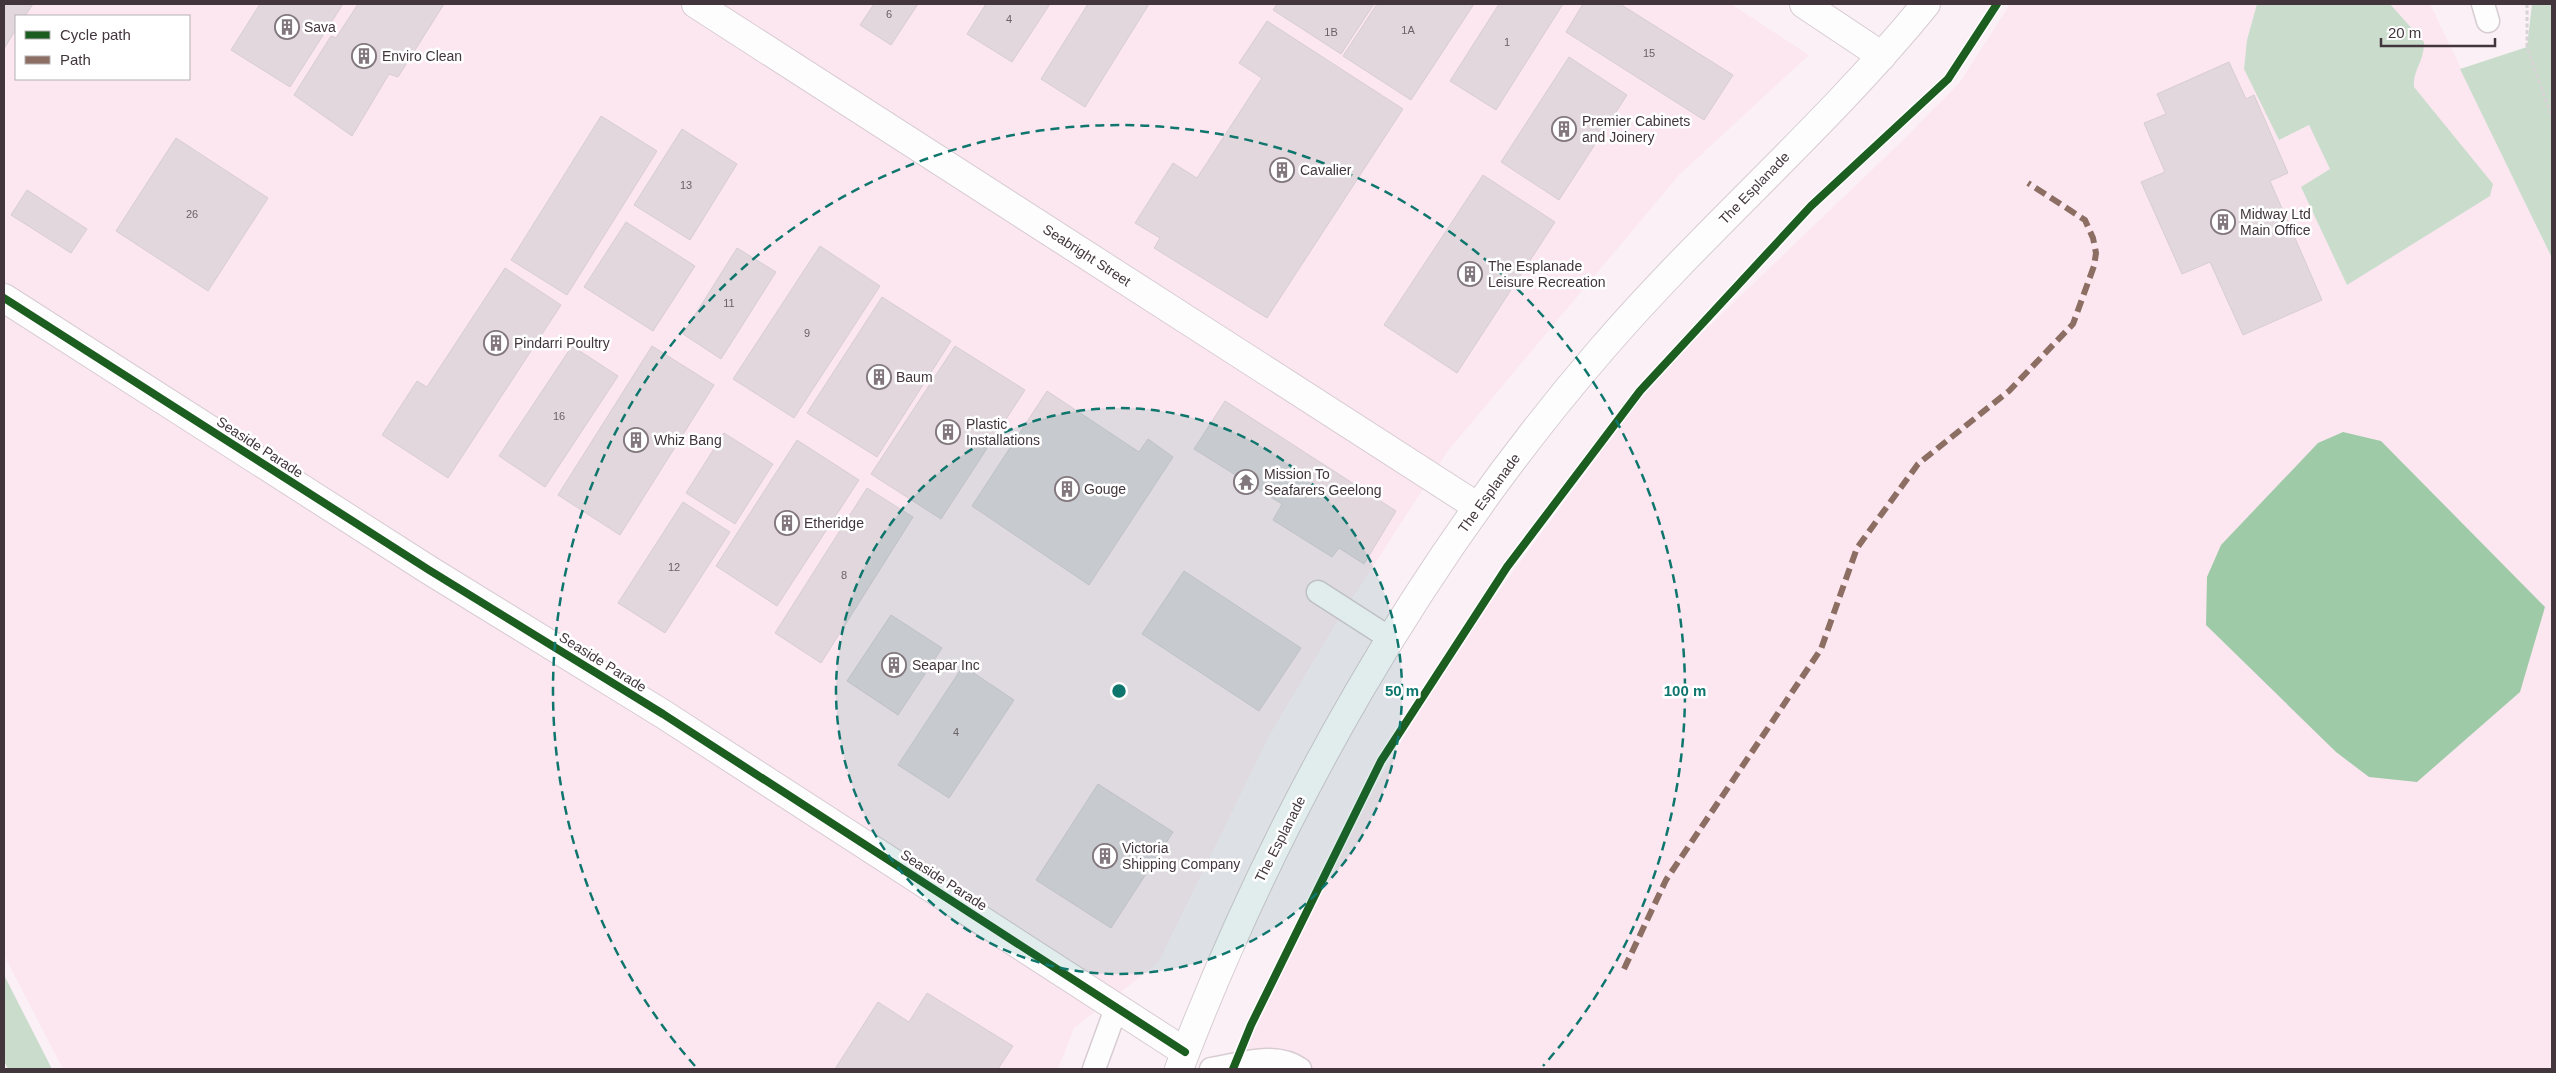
<svg xmlns="http://www.w3.org/2000/svg" width="2556" height="1073" viewBox="0 0 2556 1073" font-family="Helvetica,sans-serif">
<style>
.built{fill:#fce7f1;fill-rule:evenodd}
.green{fill:#caddcd}
.water{fill:#9ecaa8}
.building{fill:#e1d7dc;stroke:#d7cdd2}
.lines{fill:none;stroke-linecap:round;stroke-linejoin:round}
.service-casing{stroke:#d7ccd1;stroke-width:25}
.minor-casing{stroke:#d7ccd1;stroke-width:30}
.tertiary-casing{stroke:#d7ccd1;stroke-width:30}
.path{stroke:#d7d3d5;stroke-width:3;stroke-dasharray:4 2.5;stroke-linecap:butt}
.service{stroke:#fefdfe;stroke-width:22}
.minor{stroke:#fefdfe;stroke-width:28}
.tertiary{stroke:#fefdfe;stroke-width:28}
.quiet{stroke:#8d6e63;stroke-width:6;stroke-dasharray:12 6;stroke-linecap:butt}
.cycleway-casing{stroke:#fff;stroke-width:11}
.cycleway{stroke:#1b5e20;stroke-width:8}
.ring{fill:none;stroke:#0f766e;stroke-width:2.5;stroke-dasharray:9 6}
.labels{text-anchor:middle;stroke-width:5;stroke-linejoin:round;paint-order:stroke}
.number-label{font-size:11px;fill:#6c6166}
.poi-label{font-size:14px;fill:#42363c;stroke:#fff;text-anchor:start}
.street-label{font-size:14px;fill:#42363c;stroke:#fff}
.centre{fill:#0f766e;stroke:#fff;stroke-width:2.5}
.ring-label{font-size:15px;text-anchor:middle;font-weight:bold;fill:#0f766e;stroke:#fff;stroke-width:5;stroke-linejoin:round;paint-order:stroke}
</style>
<rect width="100%" height="100%" fill="#faf0f5"/>
<g class="built">
<path d="M4,4H1731L1809,55L1679,175L1447,452L1335,625L1270,734L1158,963L1074,1028L1058,1069H63L4,955ZM16,16H189V79H16Z"/>
<polygon points="2010,4 2430,4 2552,258 2552,1069 1236,1069 1289,936 1449,659 1656,377 1901,142 1960,82"/>
</g>
<g class="green">
<path d="M2257,4H2390L2424,42C2424,63 2413,69 2414,87L2493,184L2490,196L2347,285L2301,187L2330,169L2309,125L2279,140L2244,69L2247,40Z"/>
<polygon points="2532,4 2552,4 2552,258 2460,69 2527,47"/>
<polygon points="4,975 52,1069 8,1069 4,1061"/>
</g>
<polygon class="water" points="2343,432 2381,441 2545,607 2520,692 2417,782 2369,777 2336,752 2206,625 2207,577 2221,545 2318,443"/>
<g class="building">
<polygon points="4,4 33,4 25,16 16,16 16,29 4,49"/>
<polygon points="260,4 343,4 290,87 231,50"/>
<polygon points="358,4 444,4 398,77 389,74 352,136 294,95 331,36 336,38"/>
<polygon points="874,4 918,4 891,45 860,25"/>
<polygon points="986,4 1050,4 1012,62 967,34"/>
<polygon points="1088,4 1149,4 1085,107 1041,79"/>
<polygon points="1277,4 1374,4 1341,54 1273,10"/>
<polygon points="1377,4 1474,4 1411,100 1343,56"/>
<polygon points="1499,4 1563,4 1496,110 1450,81"/>
<polygon points="1583,4 1620,4 1733,75 1704,120 1566,32"/>
<polygon points="1267,21 1403,109 1267,318 1154,248 1160,238 1135,223 1173,163 1197,178 1262,78 1239,63"/>
<polygon points="1569,57 1627,95 1559,200 1501,162"/>
<polygon points="2229,62 2246,99 2254,95 2288,173 2270,181 2322,300 2243,335 2210,262 2182,274 2141,182 2165,172 2144,123 2166,114 2157,94"/>
<polygon points="601,116 657,151 567,295 511,260"/>
<polygon points="682,129 737,164 690,240 634,205"/>
<polygon points="176,138 268,198 208,291 116,231"/>
<polygon points="1483,175 1555,222 1457,373 1384,325"/>
<polygon points="27,190 87,229 71,253 11,215"/>
<polygon points="626,222 695,266 653,331 584,287"/>
<polygon points="820,246 880,286 794,418 733,379"/>
<polygon points="737,248 776,272 721,359 683,334"/>
<polygon points="505,268 561,305 448,478 382,435 417,381 427,387"/>
<polygon points="882,297 951,341 877,457 807,413"/>
<polygon points="572,346 618,376 545,487 499,456"/>
<polygon points="652,346 714,385 620,535 558,495"/>
<polygon points="955,346 1025,390 941,519 871,474"/>
<polygon points="1047,391 1139,452 1148,439 1173,457 1089,585 972,506"/>
<polygon points="1225,401 1396,511 1364,564 1339,548 1332,557 1273,520 1282,504 1194,449"/>
<polygon points="724,433 773,464 735,524 686,493"/>
<polygon points="797,440 859,480 777,606 716,566"/>
<polygon points="867,488 913,517 821,663 775,633"/>
<polygon points="683,502 730,532 665,633 618,603"/>
<polygon points="1184,571 1301,648 1259,711 1142,634"/>
<polygon points="891,615 942,648 898,715 847,681"/>
<polygon points="963,666 1014,700 949,798 898,765"/>
<polygon points="1098,784 1173,832 1111,928 1036,880"/>
<polygon points="927,993 1013,1046 998,1069 835,1069 878,1002 909,1022"/>
</g>
<g class="lines">
<defs>
<g id="service">
<polyline points="2483,4 2488,21"/>
<polyline points="1318,592 1391,639"/>
<polyline points="1094,1069 1117,1006"/>
<path d="M1211,1069C1239,1065 1274,1051 1300,1069"/>
</g>
<g id="minor">
<polyline points="696,4 1478,507"/>
<polyline points="1804,4 1882,56"/>
<polyline points="4,298 429,570 663,714 1185,1052"/>
</g>
<path id="tertiary" d="M1179,1069C1278,810 1419,561 1601,350C1704,230 1826,127 1926,4"/>
</defs>
<use href="#service" class="service-casing"/>
<use href="#minor" class="minor-casing"/>
<use href="#tertiary" class="tertiary-casing"/>
<polyline class="path" points="2527,4 2527,47 2552,118"/>
<use href="#service" class="service"/>
<use href="#minor" class="minor"/>
<use href="#tertiary" class="tertiary"/>
<polyline class="quiet" points="1624,969 1666,880 1821,649 1857,548 1918,464 2009,391 2073,324 2094,266 2096,253 2093,238 2085,220 2028,183"/>
<defs>
<g id="cycleway">
<polyline points="4,298 429,570 663,714 1185,1052"/>
<polyline points="1233,1069 1251,1025 1381,761 1507,567 1640,391 1811,206 1948,79 1997,4"/>
</g>
</defs>
<use href="#cycleway" class="cycleway-casing"/>
<use href="#cycleway" class="cycleway"/>
</g>
<circle cx="1119" cy="691" r="283" fill="#0f766e" fill-opacity=".12"/>
<g class="ring">
<circle cx="1119" cy="691" r="283"/>
<path d="M695 1066A566 566 0 1 1 1543 1066"/>
</g>
<defs>
<symbol id="building-ring" viewBox="-11 -11 22 22"><circle r="9.5" fill="#fff" stroke="#82777d" stroke-width="1.5"/><path d="M-4-6H4V6H1V3H-1V6H-4ZM-2.5-4.3h1.7v1.8h-1.7ZM.8-4.3h1.7v1.8H.8ZM-2.5-1h1.7V.8h-1.7ZM.8-1h1.7V.8H.8Z" fill="#82777d"/></symbol>
<symbol id="temple-ring" viewBox="-11 -11 22 22"><circle r="9.5" fill="#fff" stroke="#82777d" stroke-width="1.5"/><path d="M0-6L5-2H3V0L6.5 2.5H4V6H1.5V3h-3V6H-4V2.5H-6.5L-3 0V-2H-5Z" fill="#82777d"/></symbol>
</defs>
<g fill-rule="evenodd">
<use href="#building-ring" x="273" y="13" width="28" height="28"/>
<use href="#building-ring" x="350" y="42" width="28" height="28"/>
<use href="#building-ring" x="1550" y="115" width="28" height="28"/>
<use href="#building-ring" x="1268" y="156" width="28" height="28"/>
<use href="#building-ring" x="2209" y="208" width="28" height="28"/>
<use href="#building-ring" x="1456" y="260" width="28" height="28"/>
<use href="#building-ring" x="482" y="329" width="28" height="28"/>
<use href="#building-ring" x="865" y="363" width="28" height="28"/>
<use href="#building-ring" x="934" y="418" width="28" height="28"/>
<use href="#building-ring" x="622" y="426" width="28" height="28"/>
<use href="#temple-ring" x="1232" y="468" width="28" height="28"/>
<use href="#building-ring" x="1053" y="475" width="28" height="28"/>
<use href="#building-ring" x="773" y="509" width="28" height="28"/>
<use href="#building-ring" x="880" y="651" width="28" height="28"/>
<use href="#building-ring" x="1091" y="842" width="28" height="28"/>
</g>
<g class="labels">
<g class="number-label">
<text x="889" y="18">6</text>
<text x="1009" y="23">4</text>
<text x="1408" y="34">1A</text>
<text x="1331" y="36">1B</text>
<text x="1507" y="46">1</text>
<text x="1649" y="57">15</text>
<text x="686" y="189">13</text>
<text x="192" y="218">26</text>
<text x="729" y="307">11</text>
<text x="807" y="337">9</text>
<text x="559" y="420">16</text>
<text x="674" y="571">12</text>
<text x="844" y="579">8</text>
<text x="956" y="736">4</text>
</g>
<g class="poi-label">
<text x="304" y="32">Sava</text>
<text x="382" y="61">Enviro Clean</text>
<text x="1582" y="126">Premier Cabinets<tspan x="1582" dy="16">and Joinery</tspan></text>
<text x="1300" y="175">Cavalier</text>
<text x="2240" y="219">Midway Ltd<tspan x="2240" dy="16">Main Office</tspan></text>
<text x="1488" y="271">The Esplanade<tspan x="1488" dy="16">Leisure Recreation</tspan></text>
<text x="514" y="348">Pindarri Poultry</text>
<text x="896" y="382">Baum</text>
<text x="966" y="429">Plastic<tspan x="966" dy="16">Installations</tspan></text>
<text x="654" y="445">Whiz Bang</text>
<text x="1264" y="479">Mission To<tspan x="1264" dy="16">Seafarers Geelong</tspan></text>
<text x="1084" y="494">Gouge</text>
<text x="804" y="528">Etheridge</text>
<text x="912" y="670">Seapar Inc</text>
<text x="1122" y="853">Victoria<tspan x="1122" dy="16">Shipping Company</tspan></text>
</g>
<g class="street-label">
<text transform="translate(1754 188) rotate(-46)" y="5">The Esplanade</text>
<text transform="translate(1087 255) rotate(33)" y="5">Seabright Street</text>
<text transform="translate(260 447) rotate(33)" y="5">Seaside Parade</text>
<text transform="translate(1489 493) rotate(-54)" y="5">The Esplanade</text>
<text transform="translate(603 662) rotate(32)" y="5">Seaside Parade</text>
<text transform="translate(1280 839) rotate(-63)" y="5">The Esplanade</text>
<text transform="translate(944 880) rotate(33)" y="5">Seaside Parade</text>
</g>
</g>
<circle cx="1119" cy="691" r="8" class="centre"/>
<g class="ring-label">
<text x="1402" y="696">50 m</text>
<text x="1685" y="696">100 m</text>
</g>
<rect width="2556" height="1073" fill="none" stroke="#42363c" stroke-width="10"/>
<rect x="15" y="15" width="175" height="65" fill="#ffffff" stroke="#b3afb1"/>
<rect x="25" y="31" width="25" height="8" fill="#1b5e20" stroke="#b3afb1"/>
<text x="60" y="40" font-size="15" fill="#42363c">Cycle path</text>
<rect x="25" y="56" width="25" height="8" fill="#8d6e63" stroke="#b3afb1"/>
<text x="60" y="65" font-size="15" fill="#42363c">Path</text>
<path d="M2381 38v8h114v-8" fill="none" stroke="#42363c" stroke-width="2.5"/>
<text x="2388" y="38" font-size="15" fill="#42363c" stroke="#ffffff" stroke-width="4" paint-order="stroke">20 m</text>
</svg>
